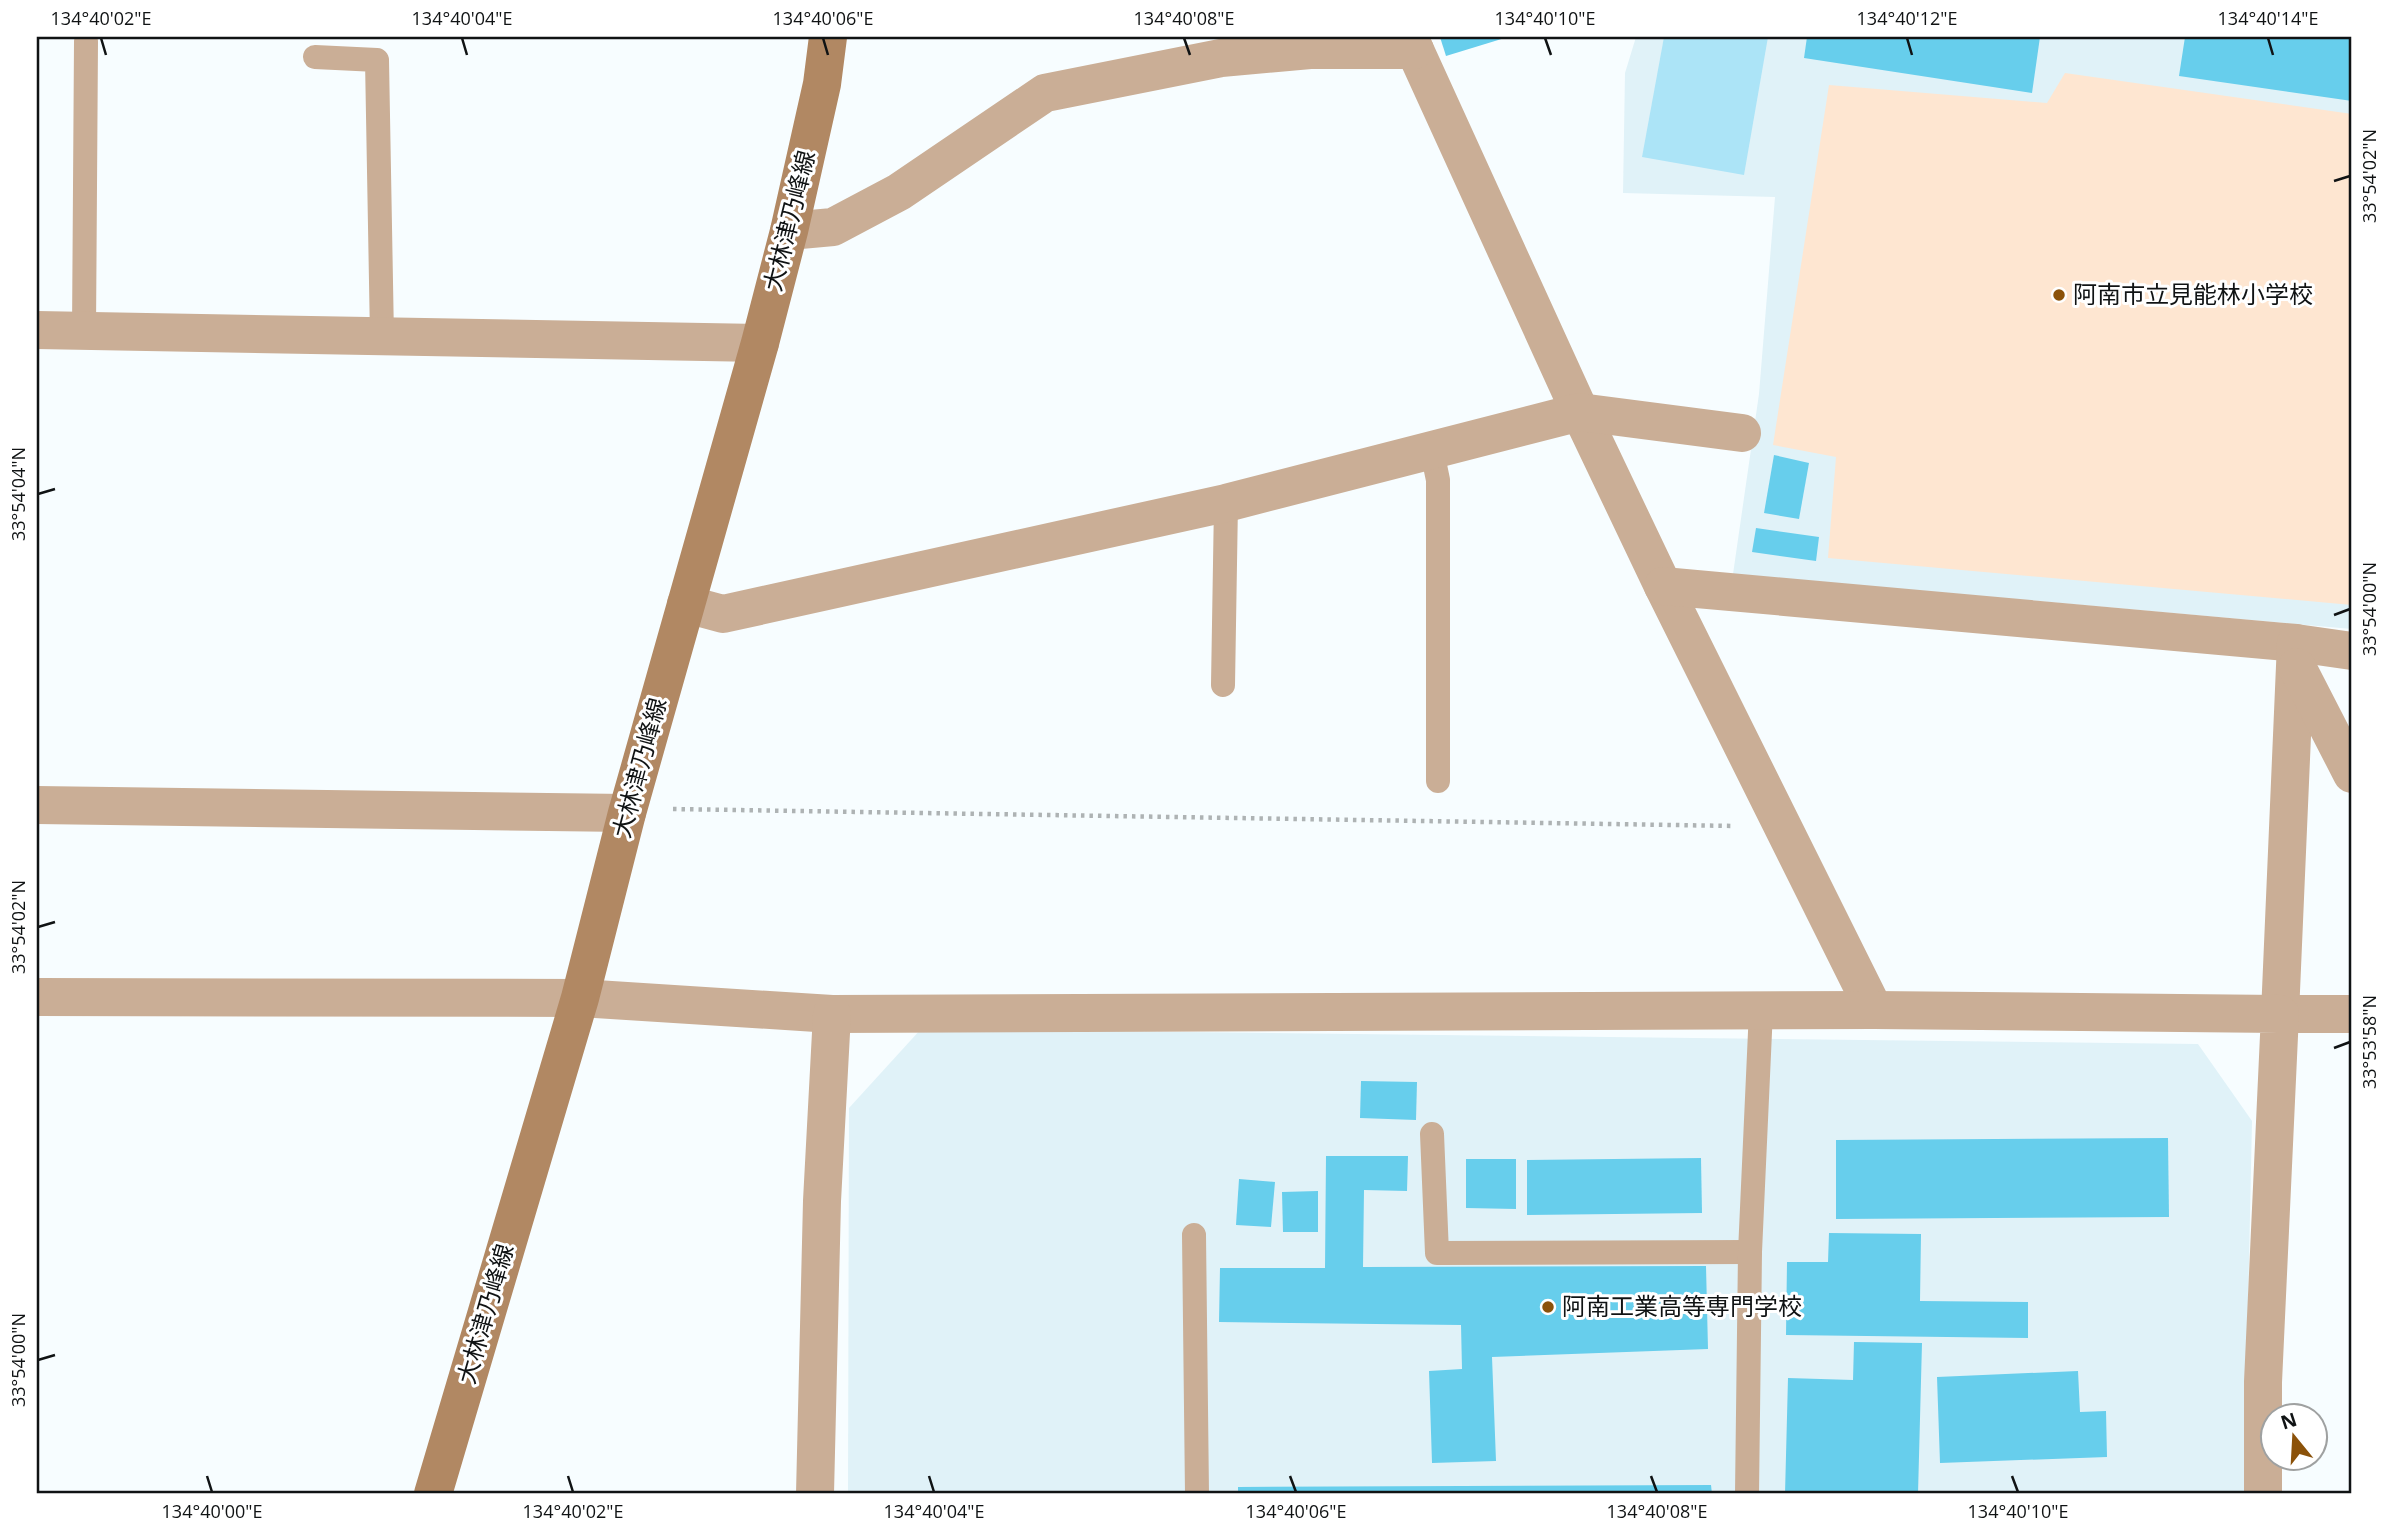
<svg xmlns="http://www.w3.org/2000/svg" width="2389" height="1531" viewBox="0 0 2389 1531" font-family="'Open Sans','Noto Sans JP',sans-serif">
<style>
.built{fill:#e0f2f8}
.green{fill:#fee6d1}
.water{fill:#ace4f7}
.building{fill:#67ceec}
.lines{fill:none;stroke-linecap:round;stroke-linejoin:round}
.path{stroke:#aeb3b4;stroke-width:4.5;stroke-dasharray:3.5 5;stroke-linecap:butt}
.lane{stroke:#caae96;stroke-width:24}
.street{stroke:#caae96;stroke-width:38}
.secondary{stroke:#b18863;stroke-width:38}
.ticks{fill:none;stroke:#101314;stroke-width:2.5}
.poi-dot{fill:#8b520a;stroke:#fff;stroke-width:2.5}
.labels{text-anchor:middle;stroke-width:6;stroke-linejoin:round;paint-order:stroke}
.street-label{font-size:24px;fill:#101314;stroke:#fff}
.poi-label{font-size:24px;fill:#101314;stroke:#fff;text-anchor:start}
.neatline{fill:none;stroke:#101314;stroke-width:2.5}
.ticks-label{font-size:18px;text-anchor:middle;fill:#101314}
</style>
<rect width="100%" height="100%" fill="#f7fdff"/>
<g class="built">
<polygon points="1636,37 2352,37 2352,629 1733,574 1759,394 1775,197 1623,193 1625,73"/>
<polygon points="921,1029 2198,1044 2252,1121 2244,1494 848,1494 849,1108"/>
</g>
<polygon class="green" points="2065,73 2352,114 2352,605 1828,558 1836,457 1773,445 1829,85 2047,103"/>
<polygon class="water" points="1664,37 1768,37 1744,175 1642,157"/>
<g class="building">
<polygon points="1440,37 1508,37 1446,56"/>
<polygon points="1807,37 2040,37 2032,93 1804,58"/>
<polygon points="2185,37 2352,37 2352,101 2179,76"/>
<polygon points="1774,455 1809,463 1799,519 1764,513"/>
<polygon points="1756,528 1819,537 1816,561 1752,552"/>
<polygon points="1361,1081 1417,1082 1416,1120 1360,1118"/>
<polygon points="2168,1138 2169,1217 1836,1219 1836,1140"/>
<polygon points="1326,1156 1408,1156 1407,1191 1364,1190 1363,1267 1706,1266 1708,1349 1492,1357 1496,1461 1432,1463 1429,1371 1462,1369 1461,1325 1219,1322 1220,1268 1325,1268"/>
<polygon points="1701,1158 1702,1213 1527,1215 1527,1160"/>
<polygon points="1466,1159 1516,1159 1516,1209 1466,1208"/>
<polygon points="1239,1179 1275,1182 1271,1227 1236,1225"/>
<polygon points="1318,1191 1318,1232 1283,1232 1282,1192"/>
<polygon points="1829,1233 1921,1234 1920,1301 2028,1302 2028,1338 1786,1335 1787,1262 1828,1262"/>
<polygon points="1854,1342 1922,1343 1918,1494 1785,1494 1788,1378 1853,1380"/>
<polygon points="2078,1371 2080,1412 2106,1411 2107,1457 1940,1463 1937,1377"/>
<polygon points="1711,1485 1712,1494 1238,1494 1238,1487"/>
</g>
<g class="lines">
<polyline class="path" points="673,809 1735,826"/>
<g class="lane">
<polyline points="315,57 377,60 382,337"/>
<polyline points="84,331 86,42"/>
<polyline points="1432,451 1438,480 1438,781"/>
<polyline points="1223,685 1226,503"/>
<polyline points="1432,1134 1437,1253 1750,1252"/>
<polyline points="1194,1235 1197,1494"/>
<polyline points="1747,1494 1750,1252 1761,1010"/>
</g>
<g class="street">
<polyline points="1409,37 1580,412 1663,586 1874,1010"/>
<polyline points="789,231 833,227 899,192 1045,93 1221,58 1310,50 1415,50"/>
<polyline points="37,330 760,343"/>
<polyline points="1663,586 2296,643"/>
<polyline points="686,604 723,614 1226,503 1580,412 1742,433"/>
<polyline points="2352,651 2296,643 2280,1014 2352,1014"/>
<polyline points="2297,667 2352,774"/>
<polyline points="37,805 627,813"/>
<polyline points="37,997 580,998 832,1014 1874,1010 2280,1014 2263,1382 2263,1494"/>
<polyline points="815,1494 822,1201 832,1014"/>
</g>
<polyline class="secondary" points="433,1494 580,998 627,813 760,343 789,231 822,84 828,37"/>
</g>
<path class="ticks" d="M101,38L106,55M462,38L467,55M823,38L828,55M1184,38L1190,55M1545,38L1551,55M1907,38L1912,55M2268,38L2273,55M2334,181L2350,176M38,494L55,489M2334,615L2350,609M38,927L55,922M2334,1048L2350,1042M38,1360L55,1355M207,1476L212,1492M568,1476L573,1492M929,1476L934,1492M1290,1476L1296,1492M1651,1476L1657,1492M2012,1476L2018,1492"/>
<g class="poi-dot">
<circle cx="2059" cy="295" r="7"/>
<circle cx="1548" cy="1307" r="7"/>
</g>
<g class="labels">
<g class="street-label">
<text transform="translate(790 221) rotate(-76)" y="8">大林津乃峰線</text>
<text transform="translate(640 768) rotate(-75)" y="8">大林津乃峰線</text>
<text transform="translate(486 1314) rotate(-74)" y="8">大林津乃峰線</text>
</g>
<g class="poi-label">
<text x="2073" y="303">阿南市立見能林小学校</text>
<text x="1562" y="1315">阿南工業高等専門学校</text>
</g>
</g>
<rect width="2389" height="1531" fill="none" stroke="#ffffff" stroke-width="77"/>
<g transform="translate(2294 1437) rotate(342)"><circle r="33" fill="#ffffff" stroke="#9fa1a1" stroke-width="2"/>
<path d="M0-5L12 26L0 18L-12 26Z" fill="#8b520a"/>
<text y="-10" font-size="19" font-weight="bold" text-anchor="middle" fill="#101314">N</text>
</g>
<rect x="38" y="38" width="2312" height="1454" class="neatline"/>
<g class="ticks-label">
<text x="101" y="25">134°40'02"E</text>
<text x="462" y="25">134°40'04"E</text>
<text x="823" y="25">134°40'06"E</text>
<text x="1184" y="25">134°40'08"E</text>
<text x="1545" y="25">134°40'10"E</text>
<text x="1907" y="25">134°40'12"E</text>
<text x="2268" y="25">134°40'14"E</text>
<text transform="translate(2370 176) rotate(-90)" y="6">33°54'02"N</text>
<text transform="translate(19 494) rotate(-90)" y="6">33°54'04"N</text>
<text transform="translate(2370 609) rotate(-90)" y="6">33°54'00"N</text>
<text transform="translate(19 927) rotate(-90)" y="6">33°54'02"N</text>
<text transform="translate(2370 1042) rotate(-90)" y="6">33°53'58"N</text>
<text transform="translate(19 1360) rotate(-90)" y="6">33°54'00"N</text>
<text x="212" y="1518">134°40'00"E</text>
<text x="573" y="1518">134°40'02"E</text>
<text x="934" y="1518">134°40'04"E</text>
<text x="1296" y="1518">134°40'06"E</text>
<text x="1657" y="1518">134°40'08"E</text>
<text x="2018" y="1518">134°40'10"E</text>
</g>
</svg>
